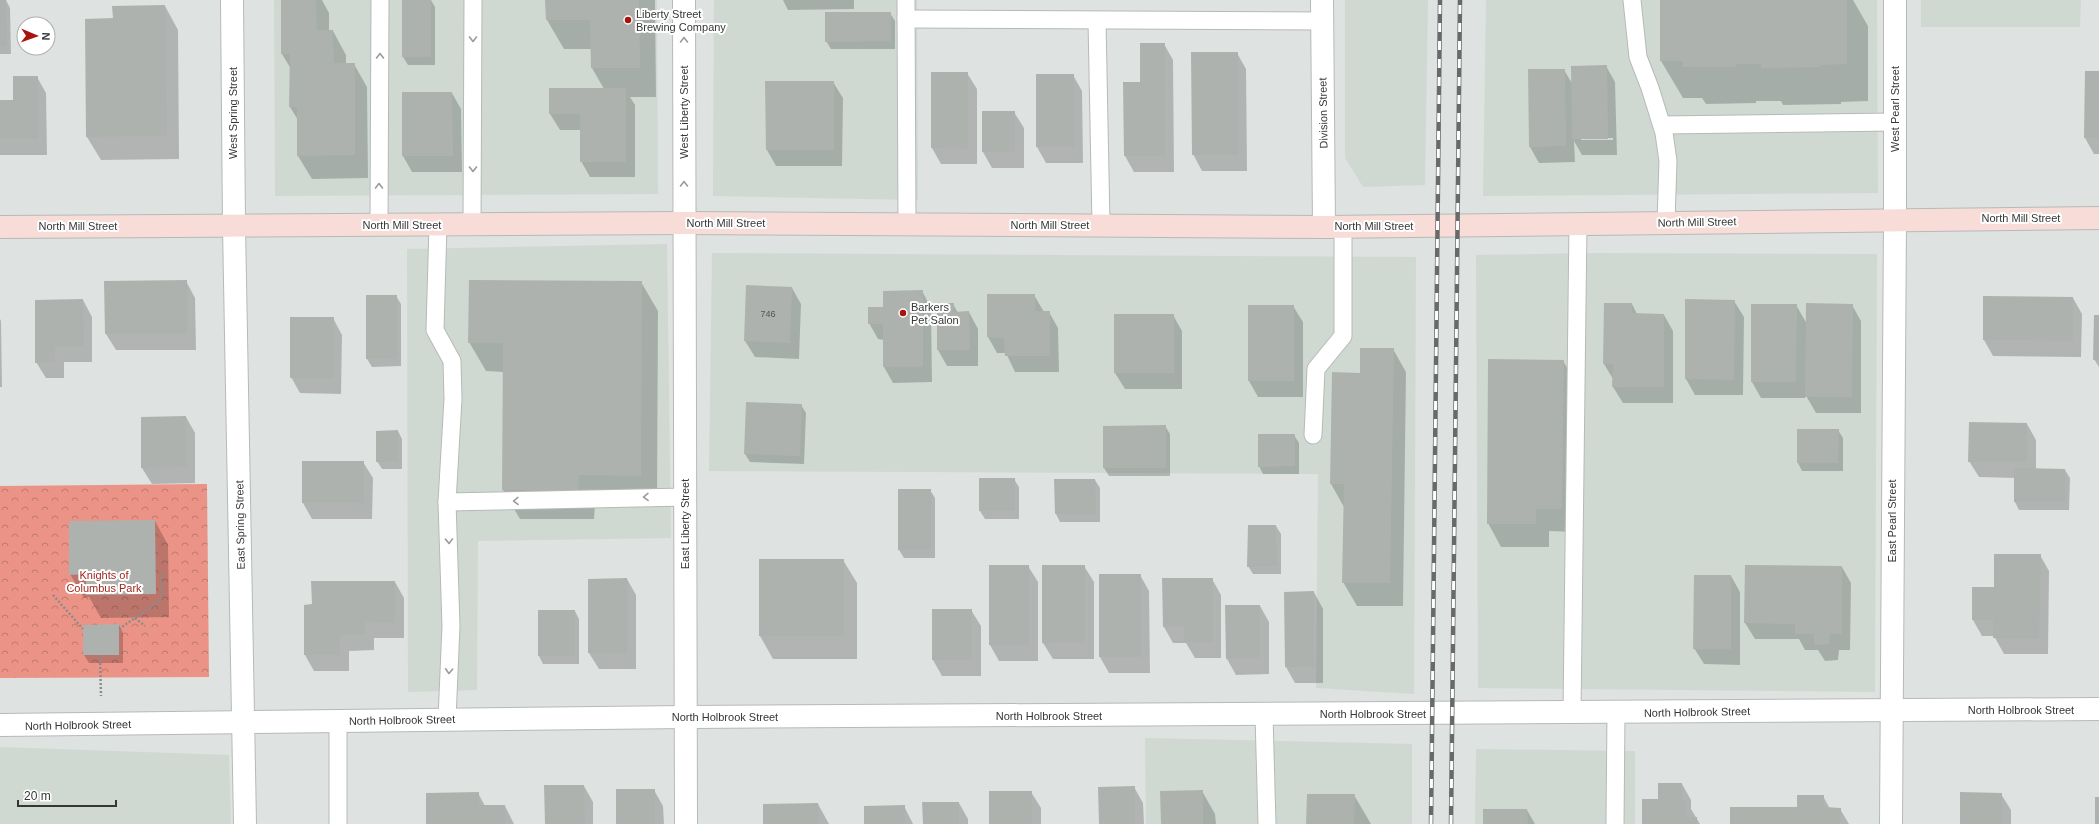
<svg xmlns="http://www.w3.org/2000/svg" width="2099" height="824" viewBox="0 0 2099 824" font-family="Arial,sans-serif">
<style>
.built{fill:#cfd9d2}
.forest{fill:url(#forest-crowns)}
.shadow{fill:#0003;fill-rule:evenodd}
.building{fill:#aeb2af}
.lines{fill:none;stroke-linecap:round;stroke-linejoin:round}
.lane-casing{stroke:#b6bab7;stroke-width:19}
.street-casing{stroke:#b6bab7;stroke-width:24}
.secondary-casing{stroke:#b6bab7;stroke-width:24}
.path{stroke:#898c8a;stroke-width:2.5;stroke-dasharray:2 2;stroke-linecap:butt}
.lane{stroke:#fff;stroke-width:17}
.street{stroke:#fff;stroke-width:22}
.secondary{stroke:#f8dcd7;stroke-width:22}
.rail-casing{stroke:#676a69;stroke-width:4.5}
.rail{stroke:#fff;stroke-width:3;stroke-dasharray:9;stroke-linecap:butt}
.oneway{stroke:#9a9b9a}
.poi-dot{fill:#a7140d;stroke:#fff;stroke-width:1.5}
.labels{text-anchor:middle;stroke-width:4;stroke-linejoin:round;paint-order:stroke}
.number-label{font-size:9px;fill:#535654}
.poi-label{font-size:11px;fill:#353736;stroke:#fff;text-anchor:start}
.street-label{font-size:11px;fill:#353736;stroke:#fff}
.park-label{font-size:11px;fill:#9d261c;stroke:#fff}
</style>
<defs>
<pattern id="forest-crowns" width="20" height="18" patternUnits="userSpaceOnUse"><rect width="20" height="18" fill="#eb9386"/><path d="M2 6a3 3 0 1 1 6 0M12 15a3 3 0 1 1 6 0" fill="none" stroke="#bf796e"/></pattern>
</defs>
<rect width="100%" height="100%" fill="#dee2e0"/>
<g class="built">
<polygon points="274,0 657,0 658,194 275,196"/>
<polygon points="714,0 917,0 918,200 713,196"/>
<polygon points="1345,0 1428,0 1425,185 1363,187 1345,158"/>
<polygon points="1486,0 1877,0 1878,193 1483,196"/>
<polygon points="1921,0 2081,0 2080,27 1921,27"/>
<polygon points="667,244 671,538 478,541 477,690 408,692 407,249"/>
<polygon points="712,253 1416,257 1414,694 1316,688 1318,474 709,471"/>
<polygon points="1595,253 1877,254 1875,692 1478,688 1476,255"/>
<polygon points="1145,738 1412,744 1412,824 1146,824"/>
<polygon points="0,747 229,755 231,824 0,824"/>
<polygon points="1476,749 1635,751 1635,824 1475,824"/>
</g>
<polygon class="forest" points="207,484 209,677 0,678 0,486"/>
<g class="shadow">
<polygon points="0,0 6,0 10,8 11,54 0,54"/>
<polygon points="282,0 322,0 329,13 329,31 333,31 346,55 346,64 354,64 367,87 368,178 312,179 298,156 298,120 290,107 291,69 282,54"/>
<polygon points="403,0 431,0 435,7 435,65 408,65 403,57"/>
<polygon points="546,0 655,0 656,97 630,97 635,105 635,177 590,177 581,161 581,130 560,130 550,114 604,89 592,68 592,49 564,49 547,20"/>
<polygon points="783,0 854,0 854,9 788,10"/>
<polygon points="1661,0 1853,0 1868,26 1868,101 1841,102 1841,104 1783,105 1781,101 1756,101 1756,103 1706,104 1702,98 1683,98 1661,61"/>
<polygon points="165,6 178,30 179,159 101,160 87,137 114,19"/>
<polygon points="890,13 895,21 895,49 831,49 826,41"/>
<polygon points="1164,44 1173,60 1174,172 1134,172 1125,156 1124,83 1141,83"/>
<polygon points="1237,53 1246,69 1247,171 1202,171 1193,154"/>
<path d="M1606,66L1615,82L1617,155H1582L1574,141L1575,162L1539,163L1530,147L1564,70L1573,85ZM1581,138H1613V140H1581Z"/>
<polygon points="932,72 967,73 977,89 977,164 941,164 932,148"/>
<polygon points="2099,72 2099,154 2094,154 2085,138"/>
<polygon points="1037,75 1073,75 1082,91 1083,163 1046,163 1037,147"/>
<polygon points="37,77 46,93 47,155 0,155 0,101 14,101"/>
<polygon points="766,82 833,82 843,98 842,166 776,166 767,150"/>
<polygon points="452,93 461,109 462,172 412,172 403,156"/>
<polygon points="1014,112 1024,128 1024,168 992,168 983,152"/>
<polygon points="186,281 195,298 196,350 116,350 106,334 106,282"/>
<polygon points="641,282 658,311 657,504 595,504 594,519 520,519 503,490 504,372 486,371 469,342"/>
<polygon points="747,286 792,288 801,304 799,359 755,357 745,341"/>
<polygon points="922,291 931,308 932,382 893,383 884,367 884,340 878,339 869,323 884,308"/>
<polygon points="988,295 1034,295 1044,312 1049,312 1058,328 1059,372 1015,372 1006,353 997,353 988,337"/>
<polygon points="396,296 401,304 401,366 372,367 367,359"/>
<polygon points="1984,297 2073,298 2082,314 2081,357 1993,356 1984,340"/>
<polygon points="83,300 92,317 92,362 64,362 64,378 46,378 36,362"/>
<polygon points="1734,301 1744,317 1743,395 1695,395 1686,379"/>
<polygon points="953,304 958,313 969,312 978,329 978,366 947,366 938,350"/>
<polygon points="1632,304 1637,314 1664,315 1673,331 1673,403 1623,403 1613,387 1613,379 1604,364"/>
<polygon points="1796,305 1807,324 1852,305 1861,321 1861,413 1816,413 1805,394 1805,398 1761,398 1752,382"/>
<polygon points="1293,306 1303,322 1303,397 1258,397 1249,381"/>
<polygon points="1115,315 1173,315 1182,331 1182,389 1125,389 1115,373"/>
<polygon points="2099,316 2099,367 2094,359"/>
<polygon points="333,318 342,335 341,394 300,393 291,377"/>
<polygon points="0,319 1,321 2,387 0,387"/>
<polygon points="1393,349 1406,372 1403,606 1357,606 1343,582 1344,507 1331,484 1361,374"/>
<polygon points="1563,361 1577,384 1575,532 1549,531 1549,547 1501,547 1488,523"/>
<polygon points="801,405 806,413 804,464 750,462 745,454"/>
<polygon points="186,417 195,433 195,483 152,484 142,468"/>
<polygon points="2027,424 2036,440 2036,469 2065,470 2070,478 2069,510 2019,510 2015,502 2015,478 1979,477 1969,461"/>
<polygon points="1165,426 1170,434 1170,476 1109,476 1104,468 1104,427"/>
<polygon points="1838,430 1843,438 1843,471 1802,471 1798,463"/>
<polygon points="398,431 402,439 402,469 382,469 377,461"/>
<polygon points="1294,435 1299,443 1299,474 1263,474 1259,466"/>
<polygon points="363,462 373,478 372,519 312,519 303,503"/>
<polygon points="1014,479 1019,487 1019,519 985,519 980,511"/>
<polygon points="1095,480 1100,488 1100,522 1060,522 1056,514"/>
<polygon points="930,490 935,498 935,558 904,558 899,550"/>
<polygon points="155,521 168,545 169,617 101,618 89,597 84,598 70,574"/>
<polygon points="1276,526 1281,534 1281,574 1253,574 1248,566"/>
<polygon points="2040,555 2049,571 2048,654 2004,654 1994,636 1982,636 1973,620 1995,588"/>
<polygon points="843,560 857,583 857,659 773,659 760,636"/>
<polygon points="1028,566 1038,582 1038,661 999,661 990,645"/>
<polygon points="1084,566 1094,582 1094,659 1053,659 1043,643"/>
<polygon points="1842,567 1851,583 1850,650 1839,650 1838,660 1825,661 1818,650 1805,650 1799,639 1755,639 1745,623"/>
<polygon points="1140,575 1149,591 1150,673 1109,673 1100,657"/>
<polygon points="1731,576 1740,592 1740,665 1704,664 1694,648"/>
<polygon points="627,579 636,595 636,669 599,669 589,653"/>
<polygon points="1212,579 1221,595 1221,658 1195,658 1186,643 1173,643 1164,627"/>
<polygon points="395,582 404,598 404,638 374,638 374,650 349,651 349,671 314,671 305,655 313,605"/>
<polygon points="1314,592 1323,609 1323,683 1295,683 1286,667 1286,593"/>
<polygon points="1260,606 1269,622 1269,674 1236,675 1227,659"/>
<polygon points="971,610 981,626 981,676 942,676 933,660"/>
<polygon points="575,611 579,619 579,664 543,664 539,656"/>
<polygon points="119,625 123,633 123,663 89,663 84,655"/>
<polygon points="1682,784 1691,800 1691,809 1700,824 1643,824 1659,800"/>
<polygon points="584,786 593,802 593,824 546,824"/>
<polygon points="1134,787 1143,803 1144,824 1100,824"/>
<polygon points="654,790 663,806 664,824 617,824"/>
<polygon points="1202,791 1215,814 1216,824 1162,824"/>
<polygon points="1031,792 1041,808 1041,824 990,824"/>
<polygon points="478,793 485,806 505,806 514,824 427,824"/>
<polygon points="2001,794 2011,810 2011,824 1961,824"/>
<polygon points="1354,795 1371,824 1307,824"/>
<polygon points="1823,796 1830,809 1840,809 1849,824 1731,824 1798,808"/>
<polygon points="959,803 968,819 968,824 924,824"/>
<polygon points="818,804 829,824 764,824"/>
<polygon points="904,806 913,824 865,824"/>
<polygon points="1527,810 1535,824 1484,824"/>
</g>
<g class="building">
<polygon points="0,0 6,0 7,46 0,47"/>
<polygon points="281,0 316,0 317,30 333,30 334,63 355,63 355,155 297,156 297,107 289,107 290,54 281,54"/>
<rect x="402" y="0" width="29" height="57"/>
<polygon points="545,0 639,0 640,68 591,68 590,20 546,20"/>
<polygon points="1660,0 1847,0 1847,64 1820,65 1820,67 1761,68 1761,64 1736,64 1735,67 1683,67 1683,61 1660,61"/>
<polygon points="165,5 167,136 86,137 85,19 113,18 112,6"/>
<polygon points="825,12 891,12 891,41 825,42"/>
<polygon points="1140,43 1165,43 1165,156 1124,156 1123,82 1140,82"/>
<polygon points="1191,52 1238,52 1238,155 1192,155"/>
<polygon points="1607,65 1608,139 1572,139 1571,66"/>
<polygon points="1528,69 1565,69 1566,146 1529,147"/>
<polygon points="2085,71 2099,71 2099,138 2084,138"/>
<polygon points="931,72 968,72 968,149 931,148"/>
<rect x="1036" y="74" width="38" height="73"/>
<polygon points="13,76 38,76 38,139 0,139 0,100 13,100"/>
<polygon points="765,81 834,81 834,150 766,150"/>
<polygon points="549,88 626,88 626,162 580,162 580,114 549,114"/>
<polygon points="402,92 452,92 453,156 402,156"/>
<rect x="982" y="111" width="33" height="41"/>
<polygon points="187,280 187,334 105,334 104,281"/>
<polygon points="469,280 642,281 641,476 579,475 578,490 502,490 503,343 468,343"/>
<polygon points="746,285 792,287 790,343 744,341"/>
<polygon points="923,290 923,367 883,367 883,324 868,324 868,307 883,307 883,291"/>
<polygon points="987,294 1035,294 1035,311 1050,311 1050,356 1005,356 1004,338 987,337"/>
<rect x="366" y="295" width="31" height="64"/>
<polygon points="1983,296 2073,297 2073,341 1983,340"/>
<polygon points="83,299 84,346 55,346 55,362 35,363 35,300"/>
<polygon points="1685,299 1735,300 1734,380 1685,379"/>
<polygon points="937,303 954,303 953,312 969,311 970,350 937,350"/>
<polygon points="1604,303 1632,303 1632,313 1664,314 1664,387 1612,387 1613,364 1603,364"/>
<polygon points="1806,303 1853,304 1852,397 1805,397"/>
<polygon points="1751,304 1797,304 1796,382 1751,382"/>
<rect x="1248" y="305" width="46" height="76"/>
<rect x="1114" y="314" width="60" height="59"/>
<polygon points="2094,315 2099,315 2099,360 2093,360"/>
<polygon points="290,317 334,317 333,378 290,378"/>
<polygon points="1360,348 1394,348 1390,583 1342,583 1344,484 1330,484 1332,372 1360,373"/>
<polygon points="1488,359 1564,360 1562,509 1536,509 1536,524 1487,524"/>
<polygon points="746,402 802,404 800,456 744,454"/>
<polygon points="186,416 187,467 141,468 141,417"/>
<polygon points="1969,422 2027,423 2027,462 1968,462"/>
<polygon points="1166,425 1166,468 1103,468 1103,426"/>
<polygon points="1797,429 1839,429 1838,463 1797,463"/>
<polygon points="398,430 398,462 376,462 376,431"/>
<polygon points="1258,434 1295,434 1295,466 1258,467"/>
<rect x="302" y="461" width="62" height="42"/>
<polygon points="2014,468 2065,469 2065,502 2014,502"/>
<rect x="979" y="478" width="36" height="33"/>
<polygon points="1054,479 1095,479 1096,514 1055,514"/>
<rect x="898" y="489" width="33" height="61"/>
<polygon points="155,520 156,594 86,595 86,574 69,575 69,521"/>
<polygon points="1248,525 1276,525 1277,566 1247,567"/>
<polygon points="1994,554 2041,554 2039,639 1993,638 1993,620 1972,620 1972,587 1994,587"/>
<rect x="759" y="559" width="85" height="77"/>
<rect x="989" y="565" width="40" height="80"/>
<rect x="1042" y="565" width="43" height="78"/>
<polygon points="1745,565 1842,566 1842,634 1830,634 1829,644 1814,645 1814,634 1795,634 1795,624 1744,623"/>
<rect x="1099" y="574" width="42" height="83"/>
<polygon points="1694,575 1731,575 1731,649 1693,649"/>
<polygon points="627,578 627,653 588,653 588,579"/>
<polygon points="1162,578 1213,578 1213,642 1184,642 1184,627 1163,627"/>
<polygon points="311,581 395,581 395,623 365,622 365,634 340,635 340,655 304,655 304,605 312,604"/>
<polygon points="1314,591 1314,667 1285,667 1284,592"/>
<polygon points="1225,605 1260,605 1260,658 1226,659"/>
<rect x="932" y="609" width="40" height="51"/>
<rect x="538" y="610" width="37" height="46"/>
<polygon points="119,624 119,655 83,655 83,625"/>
<polygon points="1658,783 1682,783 1682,800 1686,799 1686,817 1697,817 1697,824 1642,824 1642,799 1658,799"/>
<polygon points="544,785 584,785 585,824 545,824"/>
<polygon points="1135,786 1135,824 1099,824 1098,787"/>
<rect x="616" y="789" width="39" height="35"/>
<polygon points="1203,790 1203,824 1161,824 1160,791"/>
<rect x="989" y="791" width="43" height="33"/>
<polygon points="479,792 479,805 505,805 505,824 426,824 426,793"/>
<polygon points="1960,792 2002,793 2002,824 1960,824"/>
<polygon points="1307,794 1355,794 1354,824 1306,824"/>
<polygon points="1797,795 1824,795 1824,807 1841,808 1840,824 1730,824 1730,807 1797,807"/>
<rect x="2095" y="797" width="4" height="27"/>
<polygon points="922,802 959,802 959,824 923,824"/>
<polygon points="818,803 819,824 763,824 763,804"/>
<polygon points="905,805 905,824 864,824 864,806"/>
<polygon points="1483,809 1527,809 1528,824 1483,824"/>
</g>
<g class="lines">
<defs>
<g id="lane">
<polyline points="906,0 907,225"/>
<polyline points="1632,0 1638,57 1650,88 1664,133 1668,161 1666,222"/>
<polyline points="906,19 1322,21"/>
<polyline points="1097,21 1101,225"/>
<polyline points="1662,125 1895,122"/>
<polyline points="379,225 380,0"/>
<polyline points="438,225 435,330 452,361 453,399 447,502 451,626 447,719"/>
<polyline points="472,225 473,0"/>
<polyline points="1313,435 1316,369 1343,336 1343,227"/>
<polyline points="447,502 685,497"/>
<polyline points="1572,713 1578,223"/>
<polyline points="1264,715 1267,824"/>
<polyline points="338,721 338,824"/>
<polyline points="1615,824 1616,713"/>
</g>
<g id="street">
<polyline points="232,0 234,226 245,824"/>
<polyline points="684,0 686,824"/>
<polyline points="1322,0 1324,227"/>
<polyline points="0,725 686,717 2099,709"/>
<polyline points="1891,824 1895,219 1895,0"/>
</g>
<polyline id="secondary" points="0,227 684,223 1324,227 2099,218"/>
</defs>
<use href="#lane" class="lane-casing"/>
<use href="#street" class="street-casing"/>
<use href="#secondary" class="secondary-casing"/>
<g class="path">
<polyline points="53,595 83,629"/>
<polyline points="135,618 145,626"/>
<polyline points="119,629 161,600 161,572"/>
<polyline points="100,655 101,696"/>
</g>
<use href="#lane" class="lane"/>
<use href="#street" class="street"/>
<use href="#secondary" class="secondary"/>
<defs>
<g id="rail">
<polyline points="1431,824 1440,0"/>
<polyline points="1451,824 1460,0"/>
</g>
</defs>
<use href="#rail" class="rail-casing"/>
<use href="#rail" class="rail"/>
</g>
<defs><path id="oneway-chevron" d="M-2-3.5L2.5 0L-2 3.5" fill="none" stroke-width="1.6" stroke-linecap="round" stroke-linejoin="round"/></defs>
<g class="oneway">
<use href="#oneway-chevron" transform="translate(473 39) rotate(90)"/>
<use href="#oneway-chevron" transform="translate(684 40) rotate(-90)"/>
<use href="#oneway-chevron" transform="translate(380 56) rotate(-90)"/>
<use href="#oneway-chevron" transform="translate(473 169) rotate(90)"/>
<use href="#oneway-chevron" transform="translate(684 184) rotate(-90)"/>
<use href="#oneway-chevron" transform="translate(379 186) rotate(-90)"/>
<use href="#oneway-chevron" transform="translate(646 497) rotate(179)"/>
<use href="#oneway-chevron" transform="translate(516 501) rotate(179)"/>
<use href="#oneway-chevron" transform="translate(449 541) rotate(88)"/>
<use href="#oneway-chevron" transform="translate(449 671) rotate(93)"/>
</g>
<g class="poi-dot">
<circle cx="628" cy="20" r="4"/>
<circle cx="903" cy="313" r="4"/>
</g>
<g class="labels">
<g class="number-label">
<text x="768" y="317">746</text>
</g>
<g class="poi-label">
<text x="636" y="18">Liberty Street<tspan x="636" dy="13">Brewing Company</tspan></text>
<text x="911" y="311">Barkers<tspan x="911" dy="13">Pet Salon</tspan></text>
</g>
<g class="street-label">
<text transform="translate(1895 109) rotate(-90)" y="4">West Pearl Street</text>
<text transform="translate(684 112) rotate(-90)" y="4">West Liberty Street</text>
<text transform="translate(233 113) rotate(-90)" y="4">West Spring Street</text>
<text transform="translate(1323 113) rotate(-91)" y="4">Division Street</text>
<text x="2021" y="222">North Mill Street</text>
<text transform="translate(1697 222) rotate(-1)" y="4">North Mill Street</text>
<text x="726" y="227">North Mill Street</text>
<text x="402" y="229">North Mill Street</text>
<text x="1050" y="229">North Mill Street</text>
<text x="78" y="230">North Mill Street</text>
<text x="1374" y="230">North Mill Street</text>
<text transform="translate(1892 521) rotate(-90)" y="4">East Pearl Street</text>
<text transform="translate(685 524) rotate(-90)" y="4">East Liberty Street</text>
<text transform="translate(240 525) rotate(-91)" y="4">East Spring Street</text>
<text x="2021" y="714">North Holbrook Street</text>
<text transform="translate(1697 712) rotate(-1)" y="4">North Holbrook Street</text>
<text x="1373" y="718">North Holbrook Street</text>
<text x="1049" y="720">North Holbrook Street</text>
<text x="725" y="721">North Holbrook Street</text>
<text transform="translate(402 720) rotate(-1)" y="4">North Holbrook Street</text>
<text transform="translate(78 725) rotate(-1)" y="4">North Holbrook Street</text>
</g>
<g class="park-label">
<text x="104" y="579">Knights of<tspan x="104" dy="13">Columbus Park</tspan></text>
</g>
</g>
<g transform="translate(36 36) rotate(92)"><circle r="19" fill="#ffffff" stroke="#aeafaf"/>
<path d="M0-3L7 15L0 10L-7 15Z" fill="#a7140d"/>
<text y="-6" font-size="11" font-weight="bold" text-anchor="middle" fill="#353736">N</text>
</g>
<path d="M18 800v6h98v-6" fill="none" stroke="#353736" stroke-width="2"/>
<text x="24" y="800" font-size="12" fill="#353736" stroke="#ffffff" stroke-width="3" paint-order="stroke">20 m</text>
</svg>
